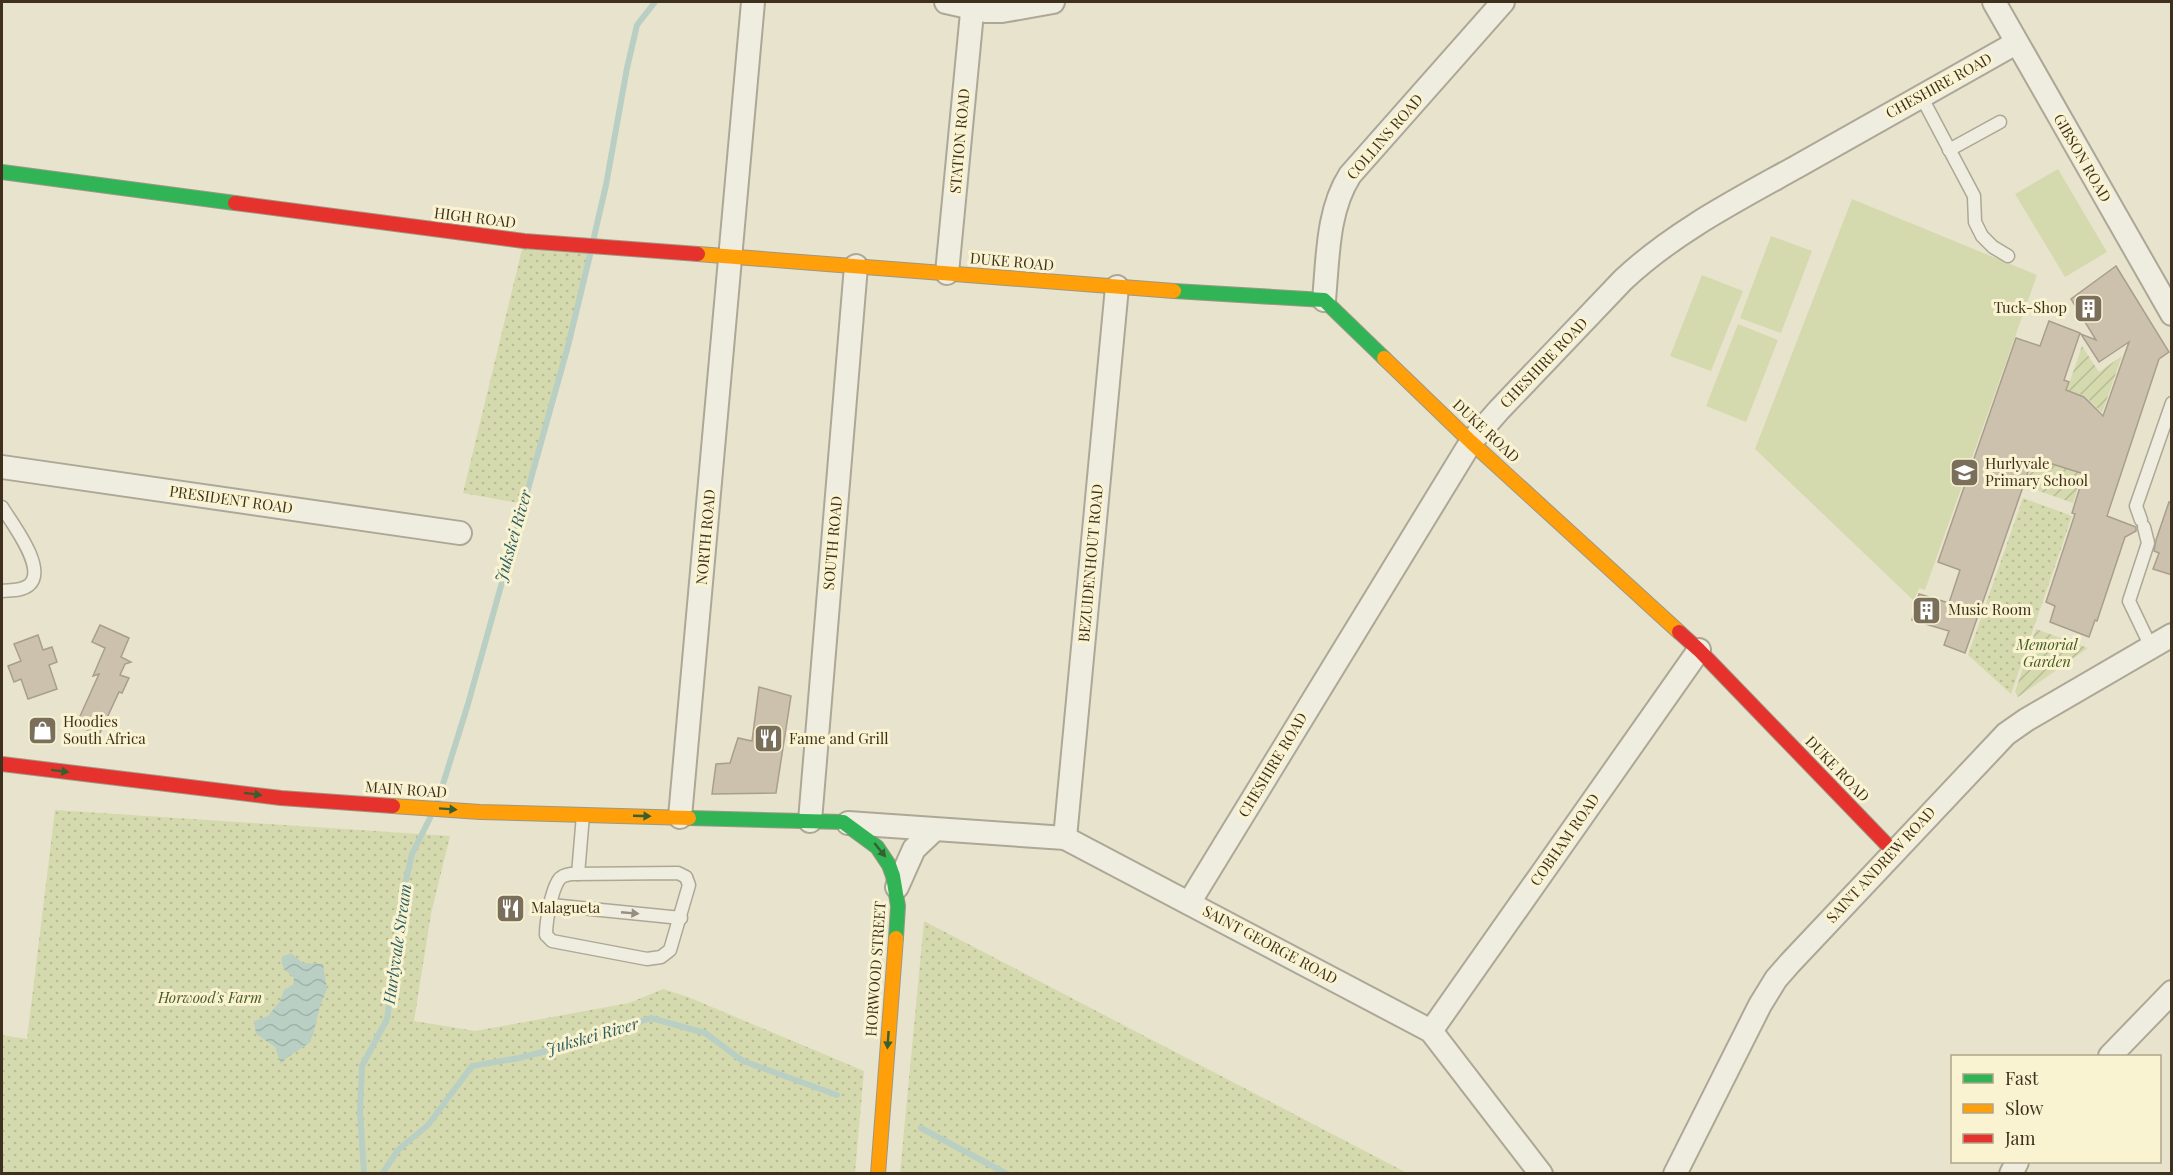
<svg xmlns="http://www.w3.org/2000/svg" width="2173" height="1175" viewBox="0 0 2173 1175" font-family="'Playfair Display',serif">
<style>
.park{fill:url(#park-dots)}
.garden{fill:url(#garden-furrows)}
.pitch{fill:#d5daae}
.water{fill:url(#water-waves)}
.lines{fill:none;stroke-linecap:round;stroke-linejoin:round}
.stream{stroke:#b9cfc4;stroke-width:6}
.building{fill:#ccc1ad;stroke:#a99e8c;stroke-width:1.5}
.lane-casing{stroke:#ada796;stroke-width:15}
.street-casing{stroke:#ada796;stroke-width:26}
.fast-casing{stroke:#9d9786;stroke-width:16}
.slow-casing{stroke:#9d9786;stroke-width:16}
.jam-casing{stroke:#9d9786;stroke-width:16}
.lane{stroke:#efece0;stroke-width:12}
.street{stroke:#efece0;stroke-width:22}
.fast{stroke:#30b455;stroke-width:14}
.slow{stroke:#ff9f0a;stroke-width:14}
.jam{stroke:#e5322d;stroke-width:14}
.oneway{fill:#395e30}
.oneway2{fill:#968e7e}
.labels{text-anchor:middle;stroke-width:6;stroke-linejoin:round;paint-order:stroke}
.street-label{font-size:15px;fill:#3e301c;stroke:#faf3d2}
.poi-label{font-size:15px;fill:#3e301c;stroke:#faf3d2;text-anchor:start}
.park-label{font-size:15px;font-style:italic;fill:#475d20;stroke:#faf3d2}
.water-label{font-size:16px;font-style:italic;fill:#2a5d5f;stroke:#faf3d2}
</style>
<defs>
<pattern id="park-dots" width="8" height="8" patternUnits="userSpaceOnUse" patternTransform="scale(1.5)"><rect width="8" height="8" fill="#d5daae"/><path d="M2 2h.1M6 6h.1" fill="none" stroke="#b8bb95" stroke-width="1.8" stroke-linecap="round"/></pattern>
<pattern id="garden-furrows" width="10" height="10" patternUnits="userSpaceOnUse" patternTransform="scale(1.5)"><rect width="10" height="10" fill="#d5daae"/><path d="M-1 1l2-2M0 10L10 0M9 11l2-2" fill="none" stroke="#b8bb95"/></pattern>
<pattern id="water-waves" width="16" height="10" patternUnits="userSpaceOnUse" patternTransform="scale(1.5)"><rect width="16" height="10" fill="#b9cfc4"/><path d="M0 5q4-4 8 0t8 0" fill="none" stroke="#a0b2a8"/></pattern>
</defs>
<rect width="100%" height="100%" fill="#e8e3cd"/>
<g class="park">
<polygon points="524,241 593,246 524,504 463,493"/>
<polygon points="2023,498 2072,516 2011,694 1968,655"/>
<polygon points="55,810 450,836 431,914 414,1021 475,1031 629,1003 663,989 688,997 864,1071 855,1173 2,1173 2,1035 27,1039"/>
<polygon points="924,921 1407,1173 900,1173"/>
</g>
<g class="garden">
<polygon points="2082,346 2099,372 2122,356 2102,413 2085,396 2067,390"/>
<polygon points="2080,407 2098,426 2073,503 2025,486 2034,459 2059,467"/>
<polygon points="2036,629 2088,648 2018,697 2015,692"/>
</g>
<g class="pitch">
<polygon points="2058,169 2107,252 2065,277 2015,194"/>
<polygon points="1852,199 2037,275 1925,590 1919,588 1914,601 1755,449"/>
<polygon points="1771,236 1812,251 1781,333 1740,318"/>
<polygon points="1702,275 1743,291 1711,371 1670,356"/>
<polygon points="1738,324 1778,340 1746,422 1706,406"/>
</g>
<path class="water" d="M291,953L303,963L323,964L327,989L320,1006L313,1035L309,1043L285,1059L281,1064L275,1047L256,1034L254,1021L268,1016L280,1001L284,990L293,985L294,978C287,972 280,967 282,957Z"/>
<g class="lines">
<g class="stream">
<polyline points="594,237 606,185 627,68 637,25 655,2"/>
<polyline points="438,800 468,704 568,346 590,255"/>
<polyline points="921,1128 1007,1174"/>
<polyline points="364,1174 360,1111 362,1066 387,1019 398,941 402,897 412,854 430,818"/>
<polyline points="382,1174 398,1150 428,1125 472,1066 519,1058 582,1042 651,1018 705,1033 743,1061 837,1095"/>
</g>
</g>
<g class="building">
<polygon points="2116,266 2169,352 2159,359 2107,516 2136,527 2136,531 2125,537 2097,621 2095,620 2089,637 2050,622 2055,606 2046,602 2075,514 2072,513 2084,474 2033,458 1965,653 1944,645 1949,631 1912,620 1919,594 1949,603 1960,570 1938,562 2016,338 2040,346 2049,321 2080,333 2064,380 2069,382 2066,390 2084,397 2103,416 2129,342 2099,362 2081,334 2096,340 2071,299"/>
<polygon points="2169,502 2172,503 2172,575 2153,569 2159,553 2154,551 2156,540"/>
<polygon points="100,625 129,638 121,657 131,662 125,664 120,675 129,678 122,693 119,692 99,735 76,725 99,674 93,676 105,648 92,642"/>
<polygon points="38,635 43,650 52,647 57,662 49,665 57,689 28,699 21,679 14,682 8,666 21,661 14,644"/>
<polygon points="759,687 791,696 776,793 712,794 716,764 730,763 738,738 752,741"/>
</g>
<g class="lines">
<defs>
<g id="lane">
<polyline points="1921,96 1974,196 1975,222 1982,236 1993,247 2008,256"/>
<polyline points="1949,150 2000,122"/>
<path d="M2,507C11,522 48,569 29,585C22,591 10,590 2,591"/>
<polyline points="2141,520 2136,506 2172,403"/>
<polyline points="2144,527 2148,543 2129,601 2151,647"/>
<path d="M678,873L686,877L689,885L670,950L661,957L647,959L552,941L546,935C546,921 551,893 558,881C561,876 565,875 571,874Z"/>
<polyline points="578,874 583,815"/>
<polyline points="551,905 681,918"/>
</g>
<g id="street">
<polyline points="946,2 986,11 1002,11 1053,2"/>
<polyline points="1994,2 2172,314"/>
<polyline points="947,273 973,2"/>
<path d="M1324,300C1328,258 1327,211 1350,175L1503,2"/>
<polyline points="2,467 460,533"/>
<polyline points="680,817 753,2"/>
<polyline points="810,821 856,266"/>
<polyline points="848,823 1065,838 1431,1031 1541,1174"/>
<polyline points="1065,838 1117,287"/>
<polyline points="897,887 914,849 934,830"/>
<path d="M1189,903L1471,442L1499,410L1623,280C1674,232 1737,200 1798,166C1871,125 1944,84 2016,43"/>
<polyline points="1431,1031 1699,650"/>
<polyline points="2110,1056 2172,992"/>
<polyline points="1675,1174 1760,1005 1776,979 1790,963 2006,734 2026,720 2172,635"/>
<polyline points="2011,1174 2017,1162"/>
</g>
<g id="fast">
<polyline points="2,172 235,203"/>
<polyline points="1174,291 1324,300 1384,358"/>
<polyline points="689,818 843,822 877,847 889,865 893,876 898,906 896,938"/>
</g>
<g id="slow">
<polyline points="698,254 1174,291"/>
<polyline points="1384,358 1471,442 1679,632"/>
<polyline points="393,806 480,812 689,818"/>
<polyline points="878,1174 896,938"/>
</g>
<g id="jam">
<polyline points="235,203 524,241 698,254"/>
<polyline points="1679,632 1699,650 1894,852"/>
<polyline points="2,764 281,798 393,806"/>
</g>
</defs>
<use href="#lane" class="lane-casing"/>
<use href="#street" class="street-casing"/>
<use href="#fast" class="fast-casing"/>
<use href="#slow" class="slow-casing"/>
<use href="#jam" class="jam-casing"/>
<use href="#lane" class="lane"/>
<use href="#street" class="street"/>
<use href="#fast" class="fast"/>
<use href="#slow" class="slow"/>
<use href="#jam" class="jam"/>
</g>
<defs><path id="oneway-solid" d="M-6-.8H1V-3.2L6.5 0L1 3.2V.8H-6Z" transform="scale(1.5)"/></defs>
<g class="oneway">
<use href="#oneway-solid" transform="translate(60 771) rotate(7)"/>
<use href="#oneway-solid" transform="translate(253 794) rotate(7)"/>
<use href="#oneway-solid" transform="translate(448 809) rotate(4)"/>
<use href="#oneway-solid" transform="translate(642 816) rotate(2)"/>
<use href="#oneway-solid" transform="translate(880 850) rotate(51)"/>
<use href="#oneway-solid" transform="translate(888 1040) rotate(94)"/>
</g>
<use class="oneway2" href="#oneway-solid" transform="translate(630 913) rotate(5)"/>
<defs>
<symbol id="building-square" viewBox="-11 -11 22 22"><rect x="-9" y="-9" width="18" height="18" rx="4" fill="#7a6f5a" stroke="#faf3d2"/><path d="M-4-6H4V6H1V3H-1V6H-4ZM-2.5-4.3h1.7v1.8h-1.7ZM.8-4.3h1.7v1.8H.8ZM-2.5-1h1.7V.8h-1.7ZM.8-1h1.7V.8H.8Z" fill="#fff"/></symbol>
<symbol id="school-square" viewBox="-11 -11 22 22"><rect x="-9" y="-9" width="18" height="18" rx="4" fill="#7a6f5a" stroke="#faf3d2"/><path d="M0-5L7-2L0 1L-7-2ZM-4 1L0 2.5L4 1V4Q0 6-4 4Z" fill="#fff"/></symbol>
<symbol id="shop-square" viewBox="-11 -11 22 22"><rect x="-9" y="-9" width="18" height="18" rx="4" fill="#7a6f5a" stroke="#faf3d2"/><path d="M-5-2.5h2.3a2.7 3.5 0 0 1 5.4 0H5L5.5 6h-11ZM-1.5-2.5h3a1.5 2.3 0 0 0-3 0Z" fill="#fff"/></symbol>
<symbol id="restaurant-square" viewBox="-11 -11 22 22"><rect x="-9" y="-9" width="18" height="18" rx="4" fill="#7a6f5a" stroke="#faf3d2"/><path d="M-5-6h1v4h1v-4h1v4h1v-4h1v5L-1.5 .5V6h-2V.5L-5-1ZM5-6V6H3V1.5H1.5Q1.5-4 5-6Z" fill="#fff"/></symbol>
</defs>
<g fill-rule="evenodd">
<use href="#building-square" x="2072" y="292" width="33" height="33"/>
<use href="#school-square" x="1948" y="456" width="33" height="33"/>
<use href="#building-square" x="1910" y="594" width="33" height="33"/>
<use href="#shop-square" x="26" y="714" width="33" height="33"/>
<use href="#restaurant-square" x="752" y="722" width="33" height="33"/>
<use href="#restaurant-square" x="494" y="892" width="33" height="33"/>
</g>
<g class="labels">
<g class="street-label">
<text transform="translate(1939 86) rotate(-29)" y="5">CHESHIRE ROAD</text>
<text transform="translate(1385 137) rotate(-49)" y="5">COLLINS ROAD</text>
<text transform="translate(960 141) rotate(-85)" y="5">STATION ROAD</text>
<text transform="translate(2082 158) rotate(60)" y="5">GIBSON ROAD</text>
<text transform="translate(475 218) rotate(7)" y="5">HIGH ROAD</text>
<text transform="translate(1012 262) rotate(5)" y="5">DUKE ROAD</text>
<text transform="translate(1544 363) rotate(-46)" y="5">CHESHIRE ROAD</text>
<text transform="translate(1486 431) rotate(43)" y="5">DUKE ROAD</text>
<text transform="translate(231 500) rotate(8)" y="5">PRESIDENT ROAD</text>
<text transform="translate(706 537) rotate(-85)" y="5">NORTH ROAD</text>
<text transform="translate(833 543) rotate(-85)" y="5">SOUTH ROAD</text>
<text transform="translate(1091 563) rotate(-85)" y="5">BEZUIDENHOUT ROAD</text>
<text transform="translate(1273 765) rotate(-59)" y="5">CHESHIRE ROAD</text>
<text transform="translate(1837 769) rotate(46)" y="5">DUKE ROAD</text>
<text transform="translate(406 790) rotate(4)" y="5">MAIN ROAD</text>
<text transform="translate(1565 840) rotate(-55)" y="5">COBHAM ROAD</text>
<text transform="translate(1881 865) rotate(-47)" y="5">SAINT ANDREW ROAD</text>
<text transform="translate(1270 945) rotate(28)" y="5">SAINT GEORGE ROAD</text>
<text transform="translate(876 969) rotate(-86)" y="5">HORWOOD STREET</text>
</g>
<g class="poi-label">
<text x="2067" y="313" text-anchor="end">Tuck-Shop</text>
<text x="1985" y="469">Hurlyvale<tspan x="1985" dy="17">Primary School</tspan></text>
<text x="1948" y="615">Music Room</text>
<text x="63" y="727">Hoodies<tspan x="63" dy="17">South Africa</tspan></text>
<text x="789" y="744">Fame and Grill</text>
<text x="531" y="913">Malagueta</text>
</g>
<g class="park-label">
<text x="2047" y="650">Memorial<tspan x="2047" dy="17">Garden</tspan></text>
<text x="210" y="1003">Horwood's Farm</text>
</g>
<g class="water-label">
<text transform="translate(513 536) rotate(-74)" y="6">Jukskei River</text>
<text transform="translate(397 944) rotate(-82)" y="6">Hurlyvale Stream</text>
<text transform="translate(592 1036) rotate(-16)" y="6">Jukskei River</text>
</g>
</g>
<rect width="2173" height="1175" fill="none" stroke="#3e301c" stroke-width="6"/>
<rect x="1951" y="1055" width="210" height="108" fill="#faf3d2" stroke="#afa589" stroke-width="1.5"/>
<rect x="1963" y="1074" width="30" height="9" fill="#30b455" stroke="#afa589" stroke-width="1.5"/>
<text x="2005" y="1085" font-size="18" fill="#3e301c">Fast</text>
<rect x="1963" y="1104" width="30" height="9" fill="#ff9f0a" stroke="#afa589" stroke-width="1.5"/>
<text x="2005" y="1115" font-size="18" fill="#3e301c">Slow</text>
<rect x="1963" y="1134" width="30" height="9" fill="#e5322d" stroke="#afa589" stroke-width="1.5"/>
<text x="2005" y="1145" font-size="18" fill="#3e301c">Jam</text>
</svg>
